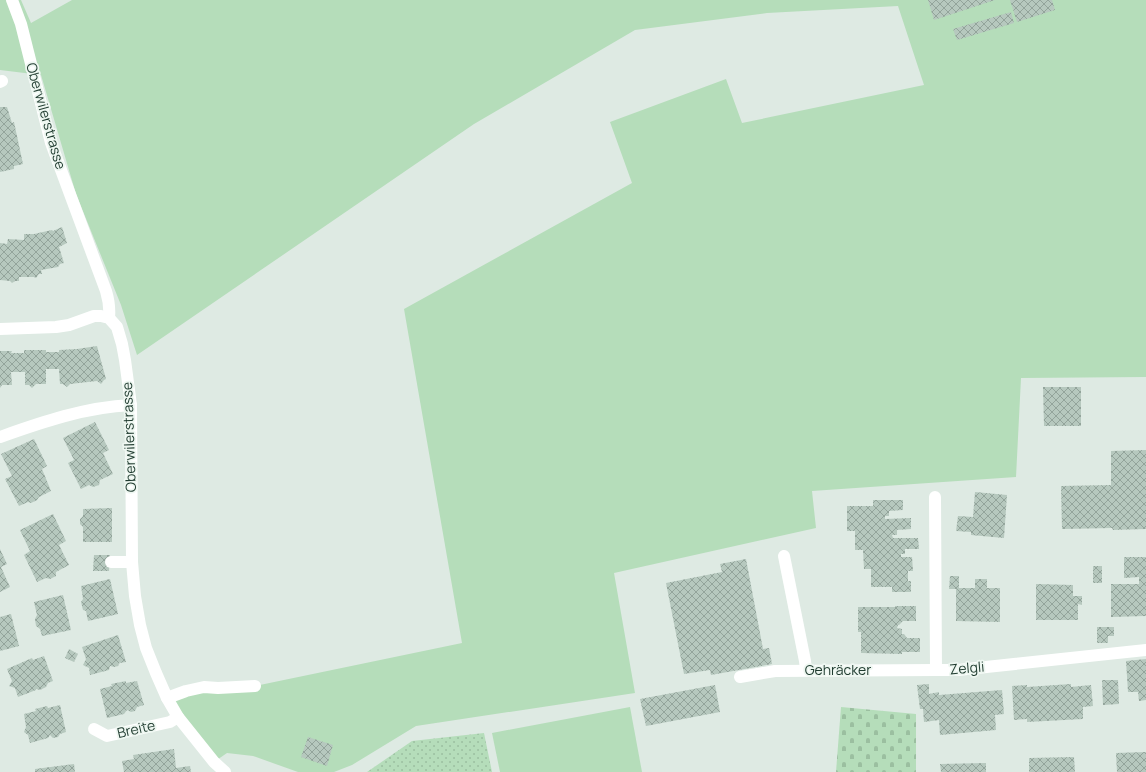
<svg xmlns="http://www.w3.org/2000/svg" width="1146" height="772" viewBox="0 0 1146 772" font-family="Manrope,sans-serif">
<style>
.green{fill:#b5ddba}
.cemetery{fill:url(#cemetery-stones)}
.park{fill:url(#park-dots)}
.building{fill:url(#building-cross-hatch)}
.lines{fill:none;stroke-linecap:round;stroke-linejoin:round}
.minor{stroke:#fff;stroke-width:12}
.labels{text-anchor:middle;stroke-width:3.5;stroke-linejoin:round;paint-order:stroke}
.street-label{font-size:14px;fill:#1f3b2f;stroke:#eef7f1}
</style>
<defs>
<pattern id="cemetery-stones" width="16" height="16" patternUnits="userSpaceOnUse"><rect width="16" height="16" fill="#b5ddba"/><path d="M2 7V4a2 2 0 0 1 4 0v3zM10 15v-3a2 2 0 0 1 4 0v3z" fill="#9bbfa0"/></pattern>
<pattern id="park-dots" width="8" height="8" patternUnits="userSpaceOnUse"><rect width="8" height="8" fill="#b5ddba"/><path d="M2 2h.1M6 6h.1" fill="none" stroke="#9bbfa0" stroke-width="1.8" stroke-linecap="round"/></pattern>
<pattern id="building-cross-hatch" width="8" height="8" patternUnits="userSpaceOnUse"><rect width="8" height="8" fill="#b6c8be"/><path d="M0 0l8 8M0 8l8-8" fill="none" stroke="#93a49b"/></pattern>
</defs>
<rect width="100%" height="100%" fill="#deeae3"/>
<g class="green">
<polygon points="0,0 21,0 31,23 72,0 1146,0 1146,377 1021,378 1016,477 812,491 816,528 614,573 635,693 416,726 352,765 334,772 298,772 253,756 227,753 214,762 167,698 186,691 255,686 462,643 404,309 632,183 610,122 726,79 742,123 924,85 898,6 767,13 635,30 474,124 137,355 121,305 76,194 41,75 0,70"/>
<polygon points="630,707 642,772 500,772 492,733"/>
</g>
<polygon class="cemetery" points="841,707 916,714 916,772 836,772"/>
<polygon class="park" points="484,733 492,772 367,772 412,741"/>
<g class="building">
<polygon points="928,0 995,0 934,20"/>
<polygon points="1010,0 1052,0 1055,10 1017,22"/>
<polygon points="1011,12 1014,23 957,40 953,29"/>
<polygon points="0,107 7,107 12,123 14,122 23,164 14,166 14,169 0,172"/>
<polygon points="62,227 67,243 59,247 64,263 60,264 58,267 41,270 42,274 39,274 36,278 34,277 19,277 19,281 15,281 12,283 10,281 0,280 0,243 7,244 8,239 24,240 24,234 34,234 52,230 53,231"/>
<polygon points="97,346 106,379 104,380 101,384 97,381 70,384 67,387 63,384 60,384 59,369 46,369 46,384 36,384 32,388 29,385 25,385 25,372 11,372 12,385 2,385 0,388 0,351 12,351 11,353 24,353 24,350 46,350 46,352 59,352 59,350 77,349"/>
<polygon points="1043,387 1081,387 1081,426 1044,426"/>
<polygon points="95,422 109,450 103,453 113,474 100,480 99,485 93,487 89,485 81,489 68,463 74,460 63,438"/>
<polygon points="34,439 47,466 42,469 51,491 39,497 37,500 31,503 28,502 19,506 5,479 12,476 1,454"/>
<polygon points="1146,450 1146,529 1113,530 1112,528 1062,529 1061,486 1111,485 1111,451"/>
<polygon points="975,492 1007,495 1004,538 971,535 971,532 956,531 958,516 973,517"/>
<polygon points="873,500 903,500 903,510 889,511 889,516 885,516 885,519 911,518 911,529 897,530 897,535 892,535 893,538 918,538 919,549 905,549 905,554 901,554 901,557 912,557 913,571 908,571 908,581 911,581 911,592 892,592 892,587 871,587 871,569 864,569 863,550 855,550 855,531 847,531 847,506 873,506"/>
<polygon points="112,508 112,542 83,542 83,527 80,524 80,519 83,516 83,509"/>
<polygon points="53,514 66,541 59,545 69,565 56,572 56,576 50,579 46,578 37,582 24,555 30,551 20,530"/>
<polygon points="0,549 7,564 1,567 10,587 0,592"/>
<polygon points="94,555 110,555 109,571 93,571"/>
<polygon points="1124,557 1146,557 1146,616 1111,617 1111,584 1139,584 1139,577 1124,578"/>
<polygon points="746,559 763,649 769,648 772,664 711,675 710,670 684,674 666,583 722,572 720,564"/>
<rect x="1093" y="566" width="9" height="17"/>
<polygon points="950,576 959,576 959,588 975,588 975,579 987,579 987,588 1000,588 1000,622 956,621 956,589 949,589"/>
<polygon points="110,579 118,614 88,621 86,611 83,610 81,602 83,599 81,586"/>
<polygon points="1036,584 1073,585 1073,596 1082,596 1082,605 1078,604 1078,620 1036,620"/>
<polygon points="63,595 71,630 42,636 40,629 36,626 35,619 37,615 34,602"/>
<polygon points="895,606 916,606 916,621 903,621 899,625 898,625 897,628 902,629 902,634 904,634 907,638 920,638 920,652 902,652 902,654 861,653 861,632 858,632 858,607 895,607"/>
<polygon points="11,614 19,646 0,651 0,617"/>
<polygon points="1097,627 1114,627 1114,636 1108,636 1108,643 1097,643"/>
<polygon points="118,635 126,662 120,663 120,662 118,666 114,667 110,666 109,670 90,675 89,668 83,665 86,659 82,647"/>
<polygon points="69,649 78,654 74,662 65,658"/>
<polygon points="44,656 53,681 48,683 46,687 40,690 36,689 36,690 18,697 15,688 9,686 12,681 7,669 32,658 33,660"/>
<polygon points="1146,659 1146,700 1139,701 1138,692 1128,692 1126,661"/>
<polygon points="1102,680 1118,680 1119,704 1103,705"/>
<polygon points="126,681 126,683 137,681 144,705 137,707 135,711 131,712 127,710 124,714 107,718 100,689 112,686 111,684"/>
<polygon points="929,684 929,694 939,692 939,695 1002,690 1004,714 995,715 996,730 940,735 939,720 924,722 923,709 920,709 917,685"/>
<polygon points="1071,684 1071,687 1091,685 1093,706 1083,707 1083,719 1027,722 1027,719 1014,720 1012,686 1027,685 1027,687"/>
<polygon points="715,685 720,712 646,726 640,699"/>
<polygon points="60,705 66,732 60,734 58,737 53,738 50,735 48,738 30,743 28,735 24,732 26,727 24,714 36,711 35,709 47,706 48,708"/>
<polygon points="308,737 333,745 327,766 301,757"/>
<polygon points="174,749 176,768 190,766 191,772 124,772 122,761 134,759 133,755"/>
<polygon points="1146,752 1146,772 1117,772 1116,753"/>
<polygon points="1074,757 1075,772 1029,772 1029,758"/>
<polygon points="986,763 986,772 941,772 940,764"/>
<polygon points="74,764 75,772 35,772 35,769"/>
</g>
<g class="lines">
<g class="minor">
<path d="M12,0L21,24L51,143L106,291C109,301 110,308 109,318"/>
<polyline points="0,82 2,81"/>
<polyline points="0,329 56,327 69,325 94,316 101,316 109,318 117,327 122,344 125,360 131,405 132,562 135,596 140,625 146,648 156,673 167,698 178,717 214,762 225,772"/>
<path d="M0,437C42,422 86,407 131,405"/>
<polyline points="935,497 936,670 958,670 1146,650"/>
<polyline points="784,556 805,661 806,670"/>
<polyline points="111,562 132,562"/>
<polyline points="740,677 775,671 936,670"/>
<polyline points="167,698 186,691 204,687 218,688 255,686"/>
<polyline points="94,729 107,736 170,722 178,717"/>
</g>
</g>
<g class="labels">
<g class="street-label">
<text transform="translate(46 116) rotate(74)" y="5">Oberwilerstrasse</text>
<text transform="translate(129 437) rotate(-92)" y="5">Oberwilerstrasse</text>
<text transform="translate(967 668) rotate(-5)" y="5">Zelgli</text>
<text x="838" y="675">Gehräcker</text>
<text transform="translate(136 729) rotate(-13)" y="5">Breite</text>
</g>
</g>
</svg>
